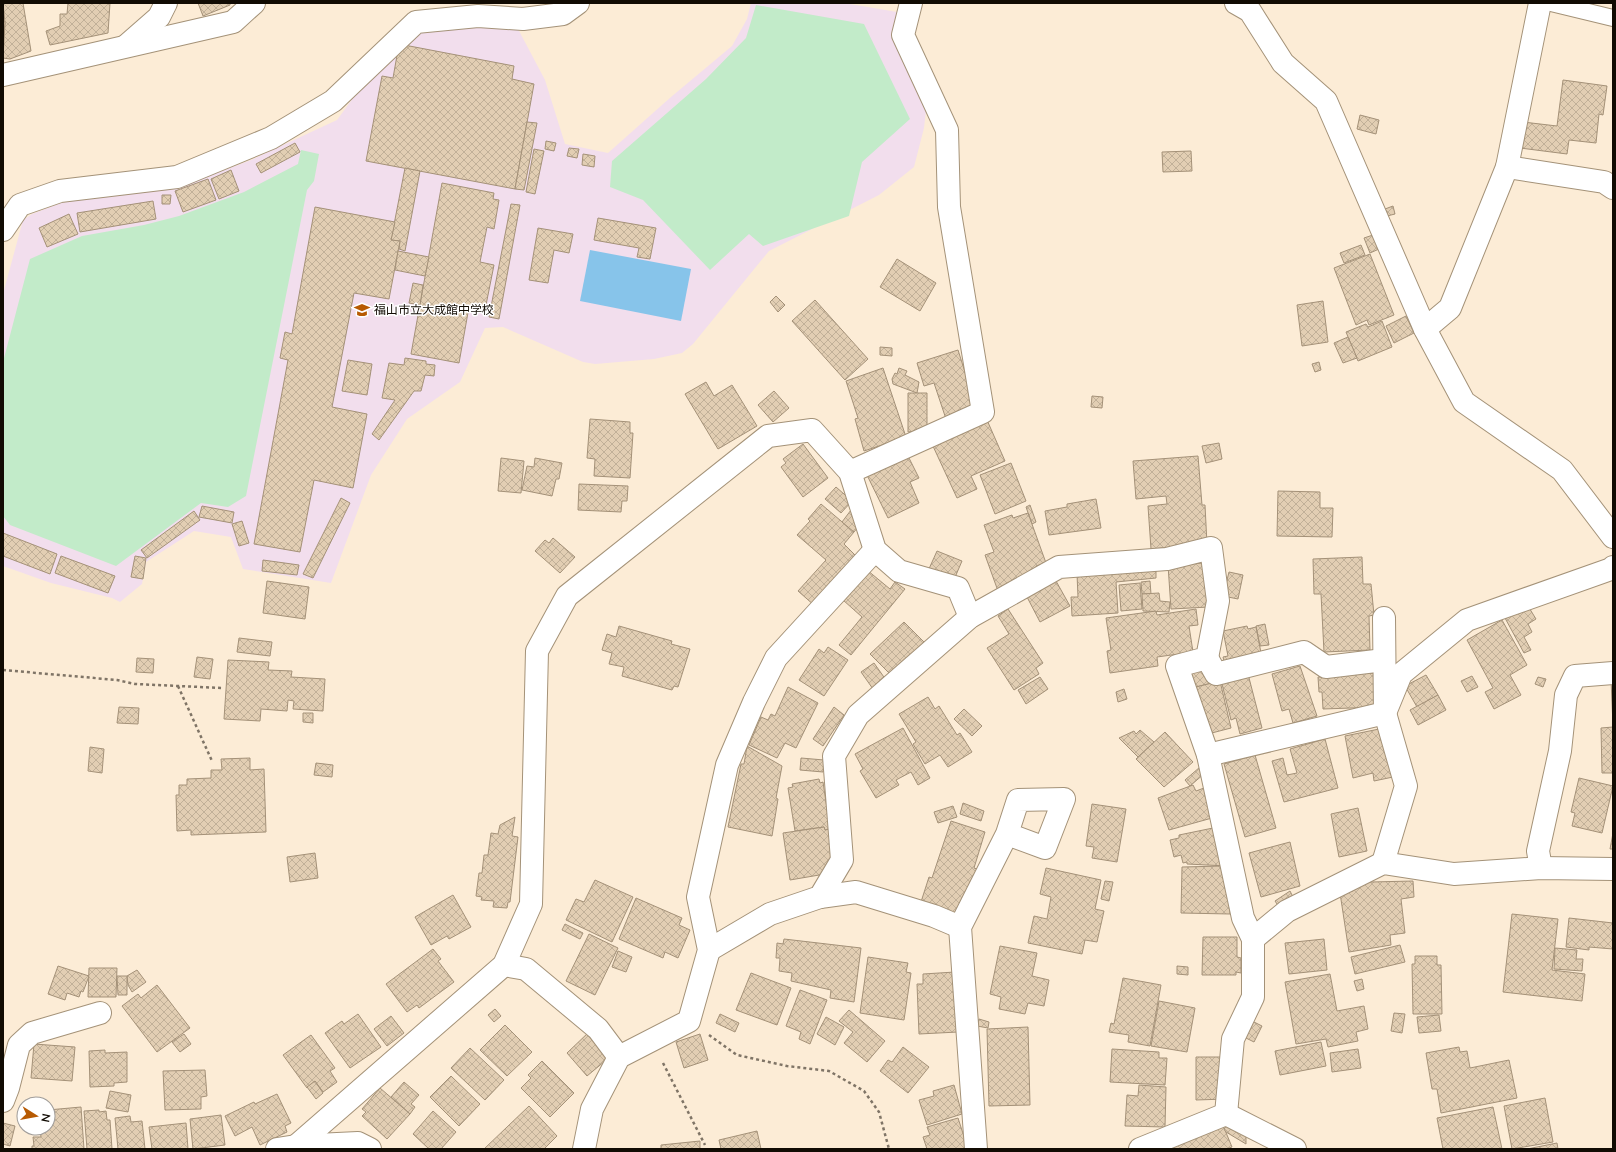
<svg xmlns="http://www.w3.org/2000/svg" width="1616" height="1152" viewBox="0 0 1616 1152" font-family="Lato,'Noto Sans JP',sans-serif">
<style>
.education{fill:#f2deed}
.green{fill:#c2ebc9}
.water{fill:#87c4ea}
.building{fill:url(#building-cross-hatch);stroke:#a49178}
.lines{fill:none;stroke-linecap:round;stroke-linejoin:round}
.service-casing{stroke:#a49278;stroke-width:18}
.minor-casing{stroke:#a49278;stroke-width:24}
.path{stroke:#7f7466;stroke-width:2.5;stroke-dasharray:3 3;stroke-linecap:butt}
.service{stroke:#fff;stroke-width:16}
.minor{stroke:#fff;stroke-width:22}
.labels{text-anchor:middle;stroke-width:3;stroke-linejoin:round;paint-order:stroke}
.poi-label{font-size:12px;fill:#110b03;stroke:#fff;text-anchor:start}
</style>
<defs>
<pattern id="building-cross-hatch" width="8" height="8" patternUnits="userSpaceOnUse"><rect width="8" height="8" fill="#e2ceb3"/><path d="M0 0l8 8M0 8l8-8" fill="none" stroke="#c1b098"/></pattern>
</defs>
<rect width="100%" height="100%" fill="#fcecd6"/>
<polygon class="education" points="751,3 844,3 903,13 927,102 924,128 914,167 879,195 769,251 693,344 682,353 654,359 595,364 583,362 503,327 485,328 460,382 407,419 371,475 331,583 243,569 231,537 194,531 146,562 142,584 120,602 112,598 51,583 3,566 3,294 23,220 32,214 61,203 115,193 146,189 174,189 251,160 337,120 384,56 421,32 453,26 517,27 545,80 565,144 608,153 671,97 732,46 747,19"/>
<g class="green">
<polygon points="756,5 864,24 910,119 862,162 849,216 763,246 749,234 710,270 643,200 610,187 612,161 706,79 746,38"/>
<polygon points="301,150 319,154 314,181 307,190 246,496 228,507 201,503 116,566 10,525 3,516 3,362 30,259 82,236 144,225 179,216 244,192 298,164"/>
</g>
<polygon class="water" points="590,250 691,269 681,321 580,301"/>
<g class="building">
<polygon points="3,3 23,3 31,51 10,59 3,58 5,23"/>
<polygon points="68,3 110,3 108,33 50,45 46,31 60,26 60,14 67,14"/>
<polygon points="198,3 230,3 230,5 203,16"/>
<polygon points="3,18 5,23 3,40"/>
<polygon points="399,44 514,66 512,79 534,84 515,189 366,161 382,76 393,78"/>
<polygon points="1563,80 1607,86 1603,115 1599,114 1596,143 1569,140 1567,154 1520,148 1523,122 1557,126"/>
<polygon points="1360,115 1379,120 1376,134 1357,129"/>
<polygon points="527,122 537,123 524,190 515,189"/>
<polygon points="546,141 556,143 554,151 545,149"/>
<polygon points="295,143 300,152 261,173 256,164"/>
<polygon points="569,148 579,149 577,158 567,156"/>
<polygon points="534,149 544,151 535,194 526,192"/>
<polygon points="1191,151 1192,171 1163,172 1162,152"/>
<polygon points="583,154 595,156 594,167 582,165"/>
<polygon points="405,168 420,171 405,251 399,249 400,241 391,240"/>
<polygon points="231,170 239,191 219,199 211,179"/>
<polygon points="208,179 216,200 183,212 175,191"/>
<polygon points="442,183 494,193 493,199 499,200 494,229 487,227 480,262 494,265 485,310 469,307 459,363 411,354"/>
<polygon points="162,195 171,195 170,204 162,204"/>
<polygon points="153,201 156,219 80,232 77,213"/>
<polygon points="511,204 520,205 499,319 489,317"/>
<polygon points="1393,206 1395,214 1387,216 1385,209"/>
<polygon points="315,207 395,222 391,240 400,241 389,299 354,293 332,407 367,414 353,488 314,480 300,552 254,544 288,360 280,358 285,332 292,334"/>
<polygon points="69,214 78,234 47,247 39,228"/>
<polygon points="598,218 656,228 650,259 637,257 639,248 594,240"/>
<polygon points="538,228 573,234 569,253 554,250 548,283 529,280"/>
<polygon points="1373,235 1379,249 1370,253 1364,238"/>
<polygon points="1361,245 1365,255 1344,263 1340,253"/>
<polygon points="398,251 429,257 425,276 395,270"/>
<polygon points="1370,254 1394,315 1369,325 1367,320 1356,325 1334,268"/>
<polygon points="897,259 936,283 920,311 880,287"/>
<polygon points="413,283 423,285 420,305 409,303"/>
<polygon points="776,296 785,305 778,312 770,302"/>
<polygon points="815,300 868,359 845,380 792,321"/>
<polygon points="1323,301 1328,342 1302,346 1297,305"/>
<polygon points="1406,316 1414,333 1394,343 1386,326"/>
<polygon points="1382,321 1392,347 1358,361 1346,332 1366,324 1368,327"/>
<polygon points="1348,337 1357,358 1343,363 1334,343"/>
<polygon points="880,347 892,348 892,356 880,355"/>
<polygon points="958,350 977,410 946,419 934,383 924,386 917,363"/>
<polygon points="405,358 426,361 426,364 435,365 434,376 425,375 421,391 414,391 379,440 372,434 395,400 382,398 389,363 404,365"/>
<polygon points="348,360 372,364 367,395 342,391"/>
<polygon points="1319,362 1321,370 1315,372 1312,364"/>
<polygon points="883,368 906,437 864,451 855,419 858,418 846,381"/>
<polygon points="899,368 907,371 905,375 919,382 917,393 893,384 892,379 895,373 897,374"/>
<polygon points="706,382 714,396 732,385 757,426 718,449 685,394"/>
<polygon points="774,391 789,408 773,422 758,405"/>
<polygon points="908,393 927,393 927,430 908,432"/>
<polygon points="1092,396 1103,397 1102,408 1091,407"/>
<polygon points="590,419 630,422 630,433 633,433 630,478 594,476 595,459 587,458"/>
<polygon points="987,420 1005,461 971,476 977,489 957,498 932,444"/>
<polygon points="1219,443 1222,459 1206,463 1202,446"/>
<polygon points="803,444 828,478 803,497 781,467 786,463 783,459"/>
<polygon points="906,452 919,478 910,482 919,503 888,518 865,471"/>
<polygon points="1198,456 1202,505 1205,505 1207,544 1151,549 1148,506 1167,504 1166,496 1136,499 1133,461"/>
<polygon points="501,458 524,461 521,493 498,491"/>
<polygon points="535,458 562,463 559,479 556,479 552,496 522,490 527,466 534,467"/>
<polygon points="1011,463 1026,501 995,514 980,475"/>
<polygon points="579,484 628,486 627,501 622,501 621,512 578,510"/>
<polygon points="836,487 852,501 841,513 825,499"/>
<polygon points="1278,491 1320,492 1320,508 1333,508 1332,537 1277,536"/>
<polygon points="341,498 350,503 313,578 303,574"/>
<polygon points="1096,499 1101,528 1049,535 1045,511 1067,507 1067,504"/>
<polygon points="821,504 854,532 844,544 856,556 815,606 798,591 826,560 797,535 810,521 808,519"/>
<polygon points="1030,505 1036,522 1032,524 1026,507"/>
<polygon points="202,506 234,512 232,523 199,517"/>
<polygon points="851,510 858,527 854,532 842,522"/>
<polygon points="194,511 200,520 147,558 141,550"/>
<polygon points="1028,513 1046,563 1036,566 1037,569 998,591 985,555 994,552 984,525 1012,515 1013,518"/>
<polygon points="242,521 249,543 239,546 232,524"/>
<polygon points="3,533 57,554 50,574 3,556"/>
<polygon points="553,538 575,557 560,573 535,551 545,540 549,543"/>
<polygon points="937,551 962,561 953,582 928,571"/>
<polygon points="61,556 115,576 108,593 55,573"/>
<polygon points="135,556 146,558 143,579 131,577"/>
<polygon points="1362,557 1363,584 1371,584 1374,615 1369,616 1370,650 1324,652 1321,594 1314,594 1313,559"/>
<polygon points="263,560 299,565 297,575 262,571"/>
<polygon points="1204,563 1209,607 1171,609 1168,565"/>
<polygon points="867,570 890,589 895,582 905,589 851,655 839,645 862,617 843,600"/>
<polygon points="1156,570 1156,578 1116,582 1118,613 1072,616 1071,597 1078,597 1077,574"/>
<polygon points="1229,572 1243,575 1238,599 1223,596"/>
<polygon points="267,581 309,587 305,619 263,613"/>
<polygon points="1056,581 1070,606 1040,622 1027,597"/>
<polygon points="1150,581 1151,594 1142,594 1141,582"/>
<polygon points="1140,583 1142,609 1121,611 1119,585"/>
<polygon points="1159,593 1160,601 1170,602 1169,612 1143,611 1142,594"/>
<polygon points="1528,606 1536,619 1528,624 1532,632 1524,637 1531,650 1524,653 1505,618"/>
<polygon points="1008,609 1043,663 1036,668 1039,674 1014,690 987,648 1009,634 998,616"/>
<polygon points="1196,609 1198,625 1189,626 1193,652 1157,657 1158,666 1110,673 1107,651 1111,650 1106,618 1156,611 1157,615"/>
<polygon points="1502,620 1527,665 1510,675 1521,695 1494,709 1485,692 1493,688 1467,640"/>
<polygon points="904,622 925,643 891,675 870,654"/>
<polygon points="1265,624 1269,645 1260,646 1256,626"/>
<polygon points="619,626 672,641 671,644 690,649 678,687 674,686 672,690 622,676 624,667 609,664 612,653 602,650 607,634 616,637"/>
<polygon points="1247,626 1248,629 1256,627 1262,658 1225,665 1223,657 1228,656 1223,631"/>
<polygon points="239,638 272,642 270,656 237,652"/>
<polygon points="828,647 848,660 824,696 799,680 819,649 824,653"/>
<polygon points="197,657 213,659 210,679 194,677"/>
<polygon points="137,658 154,659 153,673 136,672"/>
<polygon points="228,660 269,662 268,670 292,671 291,677 325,679 323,711 293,709 294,701 288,700 287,711 261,709 260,721 224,719"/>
<polygon points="874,663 886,680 873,689 861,672"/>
<polygon points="1300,666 1317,716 1293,723 1289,709 1282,711 1272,674"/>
<polygon points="1202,670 1212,683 1192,688 1189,674"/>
<polygon points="1379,673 1380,707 1323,709 1322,692 1319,692 1318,677 1324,677 1324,674"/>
<polygon points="1248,674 1262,728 1240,734 1236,718 1231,720 1221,680"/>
<polygon points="1426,675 1438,695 1417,707 1405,686"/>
<polygon points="1472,676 1478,687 1467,692 1461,681"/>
<polygon points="1040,677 1048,689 1026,704 1018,690"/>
<polygon points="1538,677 1546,679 1543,687 1535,684"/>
<polygon points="1611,679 1613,679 1613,726"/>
<polygon points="1220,681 1231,728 1204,735 1192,688"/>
<polygon points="788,687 818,703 796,748 785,743 777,758 749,745 761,717 768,720 771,714 775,716"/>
<polygon points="1124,689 1127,699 1118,702 1116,692"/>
<polygon points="1438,695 1446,710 1418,725 1410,710"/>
<polygon points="928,697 935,709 939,706 957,735 960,733 972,752 948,767 940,755 925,764 913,744 916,742 899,714"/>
<polygon points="119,707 139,708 138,724 117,723"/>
<polygon points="834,707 844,715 823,746 813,739"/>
<polygon points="964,709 982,726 972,736 954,719"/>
<polygon points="303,713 313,713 313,723 303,722"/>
<polygon points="1613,727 1613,773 1602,773 1601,728"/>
<polygon points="903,728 930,778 918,785 911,772 896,780 899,785 876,798 860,771 863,769 855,754"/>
<polygon points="1384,728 1393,777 1374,781 1373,773 1353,778 1345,736"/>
<polygon points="1140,730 1154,742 1138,757 1119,738 1134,731 1136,734"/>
<polygon points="1165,732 1193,762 1164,787 1136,759"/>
<polygon points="1325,739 1338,788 1284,802 1272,761 1283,758 1287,775 1297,773 1290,749"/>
<polygon points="747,746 782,766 776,798 778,799 772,836 728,827 741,764 744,764"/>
<polygon points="90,747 104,749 102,773 88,771"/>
<polygon points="1255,755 1276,828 1245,837 1224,764"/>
<polygon points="250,758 250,770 264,769 266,832 191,835 191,830 177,831 176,795 179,795 179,785 187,785 187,779 211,778 211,770 222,770 221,759"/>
<polygon points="801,758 824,760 823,772 800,770"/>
<polygon points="316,763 333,765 332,777 314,775"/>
<polygon points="1200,767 1205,773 1190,786 1185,780"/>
<polygon points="1579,778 1613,786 1602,833 1572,826 1575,813 1571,812"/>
<polygon points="819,779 820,783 823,782 830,829 825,830 824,827 795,831 788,788 793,787 792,784"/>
<polygon points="1193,785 1196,791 1204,788 1212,818 1169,830 1158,798"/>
<polygon points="963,803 984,811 981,821 960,814"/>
<polygon points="1092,804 1126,809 1117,862 1092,858 1094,847 1086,846"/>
<polygon points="953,806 957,817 938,823 934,812"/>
<polygon points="1358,808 1367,851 1339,857 1331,814"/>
<polygon points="515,817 512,836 518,837 510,902 508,902 507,908 493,907 494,901 481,900 482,897 476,896 479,873 482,873 484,855 488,855 491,833 498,834 500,825"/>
<polygon points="951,821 985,832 974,868 977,869 959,921 920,905 929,877 932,878"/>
<polygon points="824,827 825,830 830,829 833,843 829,866 824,868 825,874 790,880 783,833"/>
<polygon points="1213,828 1227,866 1187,864 1187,862 1183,863 1181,855 1174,857 1170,840 1179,838 1179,835"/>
<polygon points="1613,833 1613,849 1610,849"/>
<polygon points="1290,842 1300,886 1261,897 1249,853"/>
<polygon points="315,853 318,878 290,882 287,857"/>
<polygon points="1223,866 1228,873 1230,914 1181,913 1182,867"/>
<polygon points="1046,868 1101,880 1095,909 1104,911 1097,942 1085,940 1082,954 1028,943 1034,916 1047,919 1051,897 1040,894"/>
<polygon points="595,880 633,897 612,942 566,920 576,899 584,902"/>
<polygon points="1105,881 1113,882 1109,901 1101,899"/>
<polygon points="1413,881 1414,897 1401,899 1405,933 1390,935 1391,945 1349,952 1340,893 1353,891 1353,886 1371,882"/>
<polygon points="1290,891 1295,901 1281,910 1275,901"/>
<polygon points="453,895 471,927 449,939 447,936 431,945 415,917"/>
<polygon points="636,898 682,918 679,925 690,930 678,958 665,952 663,958 619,939"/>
<polygon points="1512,914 1558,919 1552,970 1585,974 1582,1001 1503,992"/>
<polygon points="1569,918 1613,923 1613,949 1589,947 1589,950 1566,947"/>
<polygon points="565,924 583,933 580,939 562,930"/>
<polygon points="589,934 618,948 595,995 566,981"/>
<polygon points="1203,937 1237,937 1237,957 1241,958 1241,973 1236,972 1236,975 1202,975"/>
<polygon points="784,939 861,948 854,1002 830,998 831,990 791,981 792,973 779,971 780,958 776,958 777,943 783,944"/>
<polygon points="1324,939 1327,970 1289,974 1285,943"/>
<polygon points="1400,945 1405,962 1355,974 1351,957"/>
<polygon points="1000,946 1037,953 1032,976 1049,980 1044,1006 1028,1003 1025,1014 999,1009 1001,997 990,994"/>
<polygon points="1555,948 1577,950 1576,959 1583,959 1582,971 1554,969"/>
<polygon points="433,949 441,959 438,961 454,982 419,1008 417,1005 407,1012 386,984"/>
<polygon points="618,951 632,957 626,972 612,967"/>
<polygon points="1415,956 1437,956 1437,965 1441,965 1442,1014 1413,1014 1412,964 1415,964"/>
<polygon points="868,957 908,963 906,972 911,973 904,1020 860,1013"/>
<polygon points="58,966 89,976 83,992 81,991 79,997 67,993 65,1000 48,994"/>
<polygon points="1177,966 1188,967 1188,975 1177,974"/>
<polygon points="89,968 117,968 116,997 88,997"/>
<polygon points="137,970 146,982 132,992 128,985 127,976"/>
<polygon points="955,972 958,1032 919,1034 917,984 923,984 923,974"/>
<polygon points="751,973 791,988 777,1025 736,1010"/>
<polygon points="1330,974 1337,1011 1364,1006 1368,1029 1356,1032 1358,1041 1328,1047 1326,1039 1296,1044 1285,982"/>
<polygon points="117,976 127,976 127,995 118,995"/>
<polygon points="1123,978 1161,985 1150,1046 1128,1042 1129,1035 1109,1032 1111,1023 1114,1024"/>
<polygon points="1362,979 1364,989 1357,991 1354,981"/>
<polygon points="157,985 190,1028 157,1052 122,1006 138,994 141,998"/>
<polygon points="800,990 827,1000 810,1044 799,1039 801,1032 786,1026"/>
<polygon points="1159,1001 1195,1008 1187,1052 1151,1046"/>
<polygon points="495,1009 501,1016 494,1022 488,1015"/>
<polygon points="849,1010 885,1041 867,1062 844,1043 853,1032 839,1021"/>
<polygon points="1394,1013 1405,1014 1402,1033 1391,1031"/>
<polygon points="358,1014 381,1047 350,1068 325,1033 342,1021 344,1024"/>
<polygon points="720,1014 739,1023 735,1032 716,1023"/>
<polygon points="1439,1015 1441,1031 1419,1033 1417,1017"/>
<polygon points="391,1016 404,1033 387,1046 374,1029"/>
<polygon points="826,1017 844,1027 835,1045 817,1034"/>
<polygon points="979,1019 989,1022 988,1028 977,1026"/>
<polygon points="1252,1021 1262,1026 1254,1042 1244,1037"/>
<polygon points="505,1025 532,1052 507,1076 480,1050"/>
<polygon points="1028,1027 1030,1105 989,1106 987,1029"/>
<polygon points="590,1031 611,1056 587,1076 567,1053"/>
<polygon points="184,1034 191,1044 180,1052 172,1042"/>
<polygon points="700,1034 708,1060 684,1068 676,1042"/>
<polygon points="311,1035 335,1068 330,1071 337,1082 323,1092 315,1081 307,1088 283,1055"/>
<polygon points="1321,1042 1326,1066 1280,1075 1275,1051"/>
<polygon points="34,1044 75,1047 72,1081 31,1078"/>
<polygon points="903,1047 929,1067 908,1093 880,1071 888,1060 892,1062"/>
<polygon points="1459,1047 1460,1052 1467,1051 1470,1068 1509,1060 1517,1098 1441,1113 1437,1089 1432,1089 1426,1053"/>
<polygon points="470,1048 504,1080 485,1100 451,1068"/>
<polygon points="1112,1049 1159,1052 1159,1058 1167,1058 1165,1085 1110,1082"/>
<polygon points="1358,1049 1361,1068 1332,1072 1330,1053"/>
<polygon points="105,1050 105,1053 127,1052 127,1082 114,1083 114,1086 90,1087 89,1051"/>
<polygon points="1196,1057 1226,1057 1226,1099 1196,1100"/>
<polygon points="542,1061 574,1093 550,1117 521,1088 531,1078 528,1075"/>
<polygon points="205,1070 207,1096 201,1097 201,1109 165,1110 163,1071"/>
<polygon points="451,1076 480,1104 459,1126 430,1097"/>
<polygon points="315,1081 323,1093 316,1099 307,1087"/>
<polygon points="404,1082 419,1095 411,1104 415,1107 410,1114 391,1097"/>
<polygon points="954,1085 962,1114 927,1125 919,1100 934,1096 933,1091"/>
<polygon points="1139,1085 1166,1087 1165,1127 1125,1126 1127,1095 1138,1096"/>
<polygon points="380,1088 410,1114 387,1139 362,1116 366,1112 362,1109"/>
<polygon points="110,1091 131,1095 128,1112 106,1108"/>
<polygon points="277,1094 291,1123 285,1126 287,1132 260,1145 252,1127 235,1136 225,1116 254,1102 255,1104"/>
<polygon points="1545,1098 1553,1142 1512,1149 1504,1106"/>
<polygon points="529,1106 557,1136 544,1149 484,1149"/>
<polygon points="81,1107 84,1149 32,1149 32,1146 34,1146 33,1137 41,1137 40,1128 48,1128 48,1110"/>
<polygon points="1493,1107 1502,1149 1443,1149 1437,1118"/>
<polygon points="99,1110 99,1112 106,1111 107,1120 110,1120 112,1149 87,1149 84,1111"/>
<polygon points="433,1111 456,1132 441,1149 429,1149 413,1134"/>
<polygon points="221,1115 225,1145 193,1149 190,1119"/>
<polygon points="130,1116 131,1122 142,1121 145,1149 118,1149 115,1118"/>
<polygon points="958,1118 968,1149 927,1149 923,1137 930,1135 927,1127"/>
<polygon points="3,1123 15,1126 10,1146 3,1144"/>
<polygon points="186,1123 188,1149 152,1149 149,1127"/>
<polygon points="1222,1123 1232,1147 1226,1149 1170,1149 1169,1147"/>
<polygon points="1228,1124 1246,1134 1246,1144 1226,1132 1224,1129"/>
<polygon points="757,1131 761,1149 721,1149 719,1140"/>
<polygon points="700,1141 700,1149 661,1149 661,1145"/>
<polygon points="1557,1143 1558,1149 1527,1149"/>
</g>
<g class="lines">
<defs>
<polyline id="service" points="1551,3 1613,18"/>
<g id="minor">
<polyline points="1236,3 1250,11 1283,63 1326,101 1425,329 1464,402 1562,470 1613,537"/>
<polyline points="127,45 159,17 166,3"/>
<polyline points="3,75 233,22 254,3"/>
<polyline points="1507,167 1604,182 1613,188"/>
<polyline points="3,230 20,205 60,191 177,177 271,138 333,101 416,22 478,16 523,19 563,14 578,3"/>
<polyline points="1425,329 1450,308 1507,167 1540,3"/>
<polyline points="850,472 983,412 949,207 947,130 903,35 911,3"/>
<polyline points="1207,658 1216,674 1304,652 1326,667 1384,660"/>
<polyline points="1208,755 1385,713 1401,674 1467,620 1611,569 1613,567"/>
<polyline points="1383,863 1406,786 1385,713 1384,618"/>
<polyline points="1541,868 1538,851 1560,751 1566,695 1575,676 1613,673"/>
<polyline points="820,897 856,892 934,916 960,927"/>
<polyline points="1253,939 1287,911 1383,863 1454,874 1541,868 1613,869"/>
<polyline points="709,950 770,914 820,897 842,860 834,756 858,715 970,617 1059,567 1167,559 1211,548 1218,601 1207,658 1177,666 1208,755 1243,918 1253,939 1253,997 1233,1039 1226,1114"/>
<polyline points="504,965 526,969 598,1029 619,1057"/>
<polyline points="3,1101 8,1088 19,1045 32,1033 100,1013"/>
<polyline points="296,1146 504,965 531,904 537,651 567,596 768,436 812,430 850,472 875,550 899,571 958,588 970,617"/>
<polyline points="277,1149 296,1146 358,1143 370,1149"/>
<polyline points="584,1149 592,1109 619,1057 689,1021 709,950 698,897 727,765 754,702 776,658 875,550"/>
<polyline points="976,1149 960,927 1007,834 1018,800 1064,799 1045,848 1007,834"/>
<polyline points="1140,1149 1226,1114 1295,1149"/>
</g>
</defs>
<use href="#service" class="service-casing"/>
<use href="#minor" class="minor-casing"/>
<g class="path">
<polyline points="3,670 117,680 135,684 222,688"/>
<polyline points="178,686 212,761"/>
<polyline points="709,1035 737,1055 787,1066 829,1071 864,1091 879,1112 889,1149"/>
<polyline points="663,1063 705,1145"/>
</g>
<use href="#service" class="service"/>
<use href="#minor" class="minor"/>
</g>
<defs>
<symbol id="school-bare" viewBox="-9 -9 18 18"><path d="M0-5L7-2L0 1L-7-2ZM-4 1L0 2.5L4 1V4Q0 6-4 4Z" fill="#b75a02" stroke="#fff" stroke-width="2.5" paint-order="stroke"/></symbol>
</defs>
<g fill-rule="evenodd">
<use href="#school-bare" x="351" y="299" width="22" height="22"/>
</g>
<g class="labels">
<g class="poi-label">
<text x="374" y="314">福山市立大成館中学校</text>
</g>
</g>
<rect width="1616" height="1152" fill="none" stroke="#110b03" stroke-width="8"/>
<g transform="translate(36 1116) rotate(101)"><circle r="19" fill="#ffffff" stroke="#a09d9a"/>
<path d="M0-3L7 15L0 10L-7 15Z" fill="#b75a02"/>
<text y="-6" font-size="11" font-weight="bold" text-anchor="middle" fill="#110b03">N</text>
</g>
</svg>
